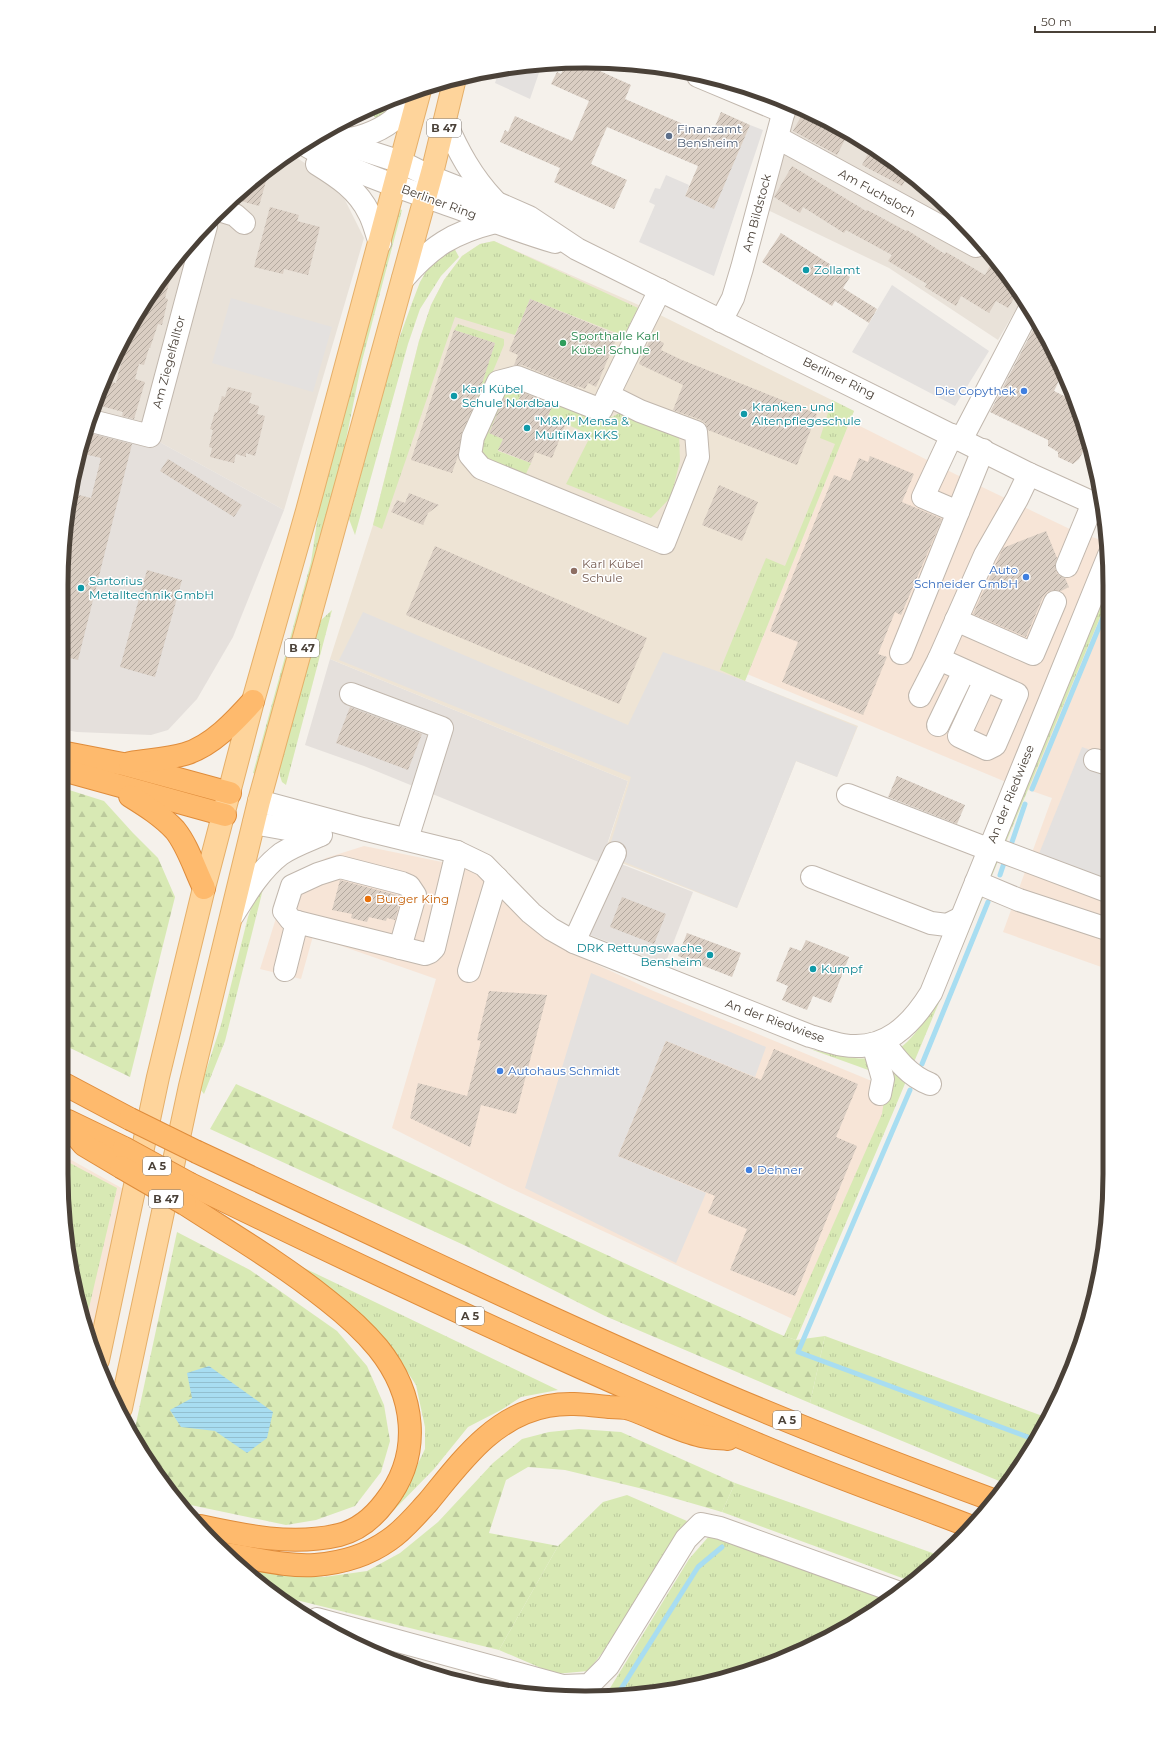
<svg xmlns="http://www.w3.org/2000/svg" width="1171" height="1759" viewBox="0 0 1171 1759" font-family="Montserrat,sans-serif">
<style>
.residential{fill:#e9e2d9}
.commercial{fill:#f7e5d7}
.industrial{fill:#e5e0dc}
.education{fill:#eee4d5}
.grass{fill:url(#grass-tufts)}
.forest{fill:url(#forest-firs)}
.parking{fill:#e4e1df}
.water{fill:url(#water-rules)}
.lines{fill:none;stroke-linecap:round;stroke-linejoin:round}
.stream{stroke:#a8ddf1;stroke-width:5}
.building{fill:url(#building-hatch)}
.minor-casing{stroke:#c1b7ad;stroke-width:24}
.major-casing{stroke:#e5af69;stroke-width:24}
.highway-casing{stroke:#df8c3b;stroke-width:24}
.minor{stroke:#fff;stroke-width:22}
.major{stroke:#fed49b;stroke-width:22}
.highway{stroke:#feba6d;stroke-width:22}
.highway-bridge-casing{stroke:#df8c3b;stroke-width:24;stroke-linecap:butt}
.highway-bridge{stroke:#feba6d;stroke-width:22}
.service-dot{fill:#5c6f8a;stroke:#fff;stroke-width:1.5}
.culture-dot{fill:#0f9aa8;stroke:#fff;stroke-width:1.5}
.leisure-dot{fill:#2e9e5b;stroke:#fff;stroke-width:1.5}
.shop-dot{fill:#3f7fe0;stroke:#fff;stroke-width:1.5}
.education-dot{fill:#8d6e63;stroke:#fff;stroke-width:1.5}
.food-dot{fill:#e8710a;stroke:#fff;stroke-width:1.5}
.labels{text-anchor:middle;stroke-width:3;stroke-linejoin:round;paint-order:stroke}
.shield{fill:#fff;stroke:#807a74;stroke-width:1}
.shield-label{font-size:11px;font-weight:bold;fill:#4a4138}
.service-label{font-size:12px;fill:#4e5e75;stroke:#fff;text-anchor:start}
.street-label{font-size:12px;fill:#4a4138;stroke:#fff}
.culture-label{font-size:12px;fill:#0d838f;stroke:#fff;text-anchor:start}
.leisure-label{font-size:12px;fill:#27864d;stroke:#fff;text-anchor:start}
.shop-label{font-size:12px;fill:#366cbe;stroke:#fff;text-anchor:end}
.education-label{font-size:12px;fill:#785e54;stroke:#fff;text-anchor:start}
.food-label{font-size:12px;fill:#c56008;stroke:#fff;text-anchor:start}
.rim{fill:none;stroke:#4a4138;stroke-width:5}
</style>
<defs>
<pattern id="grass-tufts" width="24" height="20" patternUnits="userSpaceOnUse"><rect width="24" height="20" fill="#d8e9b4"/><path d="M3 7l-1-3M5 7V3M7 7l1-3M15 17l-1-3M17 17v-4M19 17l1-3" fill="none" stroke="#bbc99c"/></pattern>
<pattern id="forest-firs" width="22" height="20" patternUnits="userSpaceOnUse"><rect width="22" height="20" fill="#d8e9b4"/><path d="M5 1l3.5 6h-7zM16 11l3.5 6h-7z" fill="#bbc99c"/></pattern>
<pattern id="water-rules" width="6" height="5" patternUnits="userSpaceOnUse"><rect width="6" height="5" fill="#a8ddf1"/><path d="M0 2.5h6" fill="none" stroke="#92bfcf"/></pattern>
<pattern id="building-hatch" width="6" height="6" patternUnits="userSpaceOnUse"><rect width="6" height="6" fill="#dacec3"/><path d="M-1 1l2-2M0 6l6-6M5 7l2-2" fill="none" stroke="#b3a99f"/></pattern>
</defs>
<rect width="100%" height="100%" fill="#f5f1eb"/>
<g class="residential">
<polygon points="784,102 848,131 931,191 1002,266 1022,299 998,340 889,268 755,204"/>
<polygon points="291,154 323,175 343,196 364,238 284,510 154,439 89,417 115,354 191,239 266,169"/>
</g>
<g class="commercial">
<polygon points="850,421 955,474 1074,531 1107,542 1109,551 1107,969 1003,932 1052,798 1006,782 747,674"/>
<polygon points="364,846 442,862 480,873 579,956 651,990 896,1091 799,1322 508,1187 392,1128 436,979 313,936 301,979 260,969 288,880 326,858"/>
<polygon points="66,1157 125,1190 92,1348 89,1342 66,1242"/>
</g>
<g class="industrial">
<polygon points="87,423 154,439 284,510 233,637 197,699 168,730 151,735 77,732 66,730 66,517"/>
<polygon points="330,659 628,781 601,863 364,766 305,745"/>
<polygon points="616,862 693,892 665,964 590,935"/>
</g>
<polygon class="education" points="494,241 650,310 854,411 745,681 858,726 837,777 796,761 737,908 604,856 628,781 330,659 373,525 419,341 431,305 444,280 462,256 480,244"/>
<g class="grass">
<polygon points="393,100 387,110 377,120 373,115 382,104"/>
<polygon points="399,209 402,210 362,361 339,474 256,774 253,773 311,562 321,495"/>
<polygon points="494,241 638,308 624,336 530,299 515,335 455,317 382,529 373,525 419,341 431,305 444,280 462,256 480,244"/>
<polygon points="452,244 459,257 441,276 420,309 408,344 355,535 349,519 391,361 412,303 420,282 428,268"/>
<polygon points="458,324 504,339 504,345 460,450 495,343 454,330"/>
<polygon points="502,386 524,387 517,404 504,398 489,433 503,439 498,451 531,463 524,478 483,461 476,452"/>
<polygon points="555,400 612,417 634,405 679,432 680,461 671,497 651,518 566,484 591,435 548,416"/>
<polygon points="832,400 854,411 745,681 720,670 766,558 785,566 835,444 820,438"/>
<path d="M1109,576V596L894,1110L796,1340L784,1336L882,1114L885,1093L871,1071L810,1049C861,1061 893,1071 925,1019Z"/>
<polygon points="332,610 286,785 282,782 280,776 280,761 319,622"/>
<polygon points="265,881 225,1041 204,1094 200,1089 221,1025 248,917 255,897"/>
<polygon points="66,1161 117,1188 85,1325 66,1242"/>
<polygon points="300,1266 558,1390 521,1397 501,1410 468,1427 434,1469 389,1515 411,1478 425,1449 425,1427 416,1385 393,1350"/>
<polygon points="825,1336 1048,1418 1004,1483 810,1403"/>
<polygon points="735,1483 941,1556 913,1582 722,1512"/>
<polygon points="627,1495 687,1521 631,1616 588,1671 555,1674 499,1650 558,1546 603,1502"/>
<polygon points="710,1535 890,1599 848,1628 786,1658 688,1688 607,1693 689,1559"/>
</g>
<g class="forest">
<polygon points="66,789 104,801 133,833 158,858 175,897 130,1077 66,1046"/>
<path d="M236,1084C420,1165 600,1254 784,1336L796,1340L825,1336L810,1403L605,1316L466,1246L210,1129Z"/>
<polygon points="177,1232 250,1270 337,1331 367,1366 384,1405 390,1441 381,1472 355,1506 316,1520 286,1525 181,1503 150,1465 134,1433"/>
<polygon points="579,1429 621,1432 735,1483 722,1512 639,1488 565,1470 528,1467 506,1480 489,1533 558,1546 499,1650 276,1595 266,1589 243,1569 324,1577 367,1571 400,1553 438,1522 493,1463 522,1439 549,1432"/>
</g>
<g class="parking">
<polygon points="542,64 530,99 495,83 499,71"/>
<polygon points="750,125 763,130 714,276 639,242 655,205 649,202 655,188 660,189 666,175 689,185 685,196 714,208"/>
<polygon points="892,285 989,351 955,406 852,352"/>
<polygon points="231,298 332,327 313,392 212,363"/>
<polygon points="363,612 628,725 663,652 745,681 857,727 837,777 796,761 737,908 607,855 631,777 339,660"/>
<polygon points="1082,747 1108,756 1107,896 1032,871"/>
<polygon points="591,973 766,1047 755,1077 666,1041 618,1156 706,1193 676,1263 525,1188"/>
</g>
<polygon class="water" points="209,1366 273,1412 267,1438 247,1453 215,1431 181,1427 170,1410 192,1398 187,1373"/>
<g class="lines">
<g class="stream">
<polyline points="1032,789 1109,603"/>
<polyline points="1012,842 1025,804"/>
<polyline points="1000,875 1004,863"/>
<polyline points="922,1064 988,902"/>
<polyline points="910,1090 798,1352 1033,1439"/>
<polyline points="619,1692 698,1567 722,1547"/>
</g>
</g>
<g class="building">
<polygon points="566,63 582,63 631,85 625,99 711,136 721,112 750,125 714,209 685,196 698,166 607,127 591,164 627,180 614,209 554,182 560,168 500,142 505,130 508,132 515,116 572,141 589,101 551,84 557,72 561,74"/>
<polygon points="804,111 849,132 837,155 793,131"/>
<polygon points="871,148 908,175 902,186 862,165"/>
<polygon points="792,166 866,211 867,210 906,231 907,230 945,254 946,252 985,275 991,264 1005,272 1018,292 1008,308 996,301 989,313 961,296 956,306 925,287 927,284 888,261 892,255 846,230 844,233 803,207 800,213 774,197"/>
<polygon points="270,167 259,206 234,199 266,169"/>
<polygon points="270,207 299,215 297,221 320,227 308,275 284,269 283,274 254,267"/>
<polygon points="781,233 850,277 843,288 877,309 869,323 835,301 832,306 762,262"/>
<polygon points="169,272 172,273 165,298 168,299 162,325 158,324 150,348 149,348 144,365 139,364 135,379 145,382 134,419 122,416 123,412 94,404 104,380 116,383 122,360 118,359 123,342"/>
<polygon points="530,299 618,335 596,387 588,383 585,389 578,386 577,387 522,365 514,365 518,355 509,351"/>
<polygon points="1037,322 1056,354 1063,372 1054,391 1074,401 1089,441 1079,459 1073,464 1058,457 1058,452 1048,446 1048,440 990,412"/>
<polygon points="454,330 495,343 477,399 462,432 458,456 452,473 411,460"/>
<polygon points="651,337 664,343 661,350 682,360 817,414 797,465 708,430 706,424 701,420 673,410 683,385 639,364"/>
<polygon points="228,387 252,393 249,403 259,406 257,414 265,416 255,456 246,453 246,457 236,454 234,463 210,457 212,448 209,447 213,430 210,429 215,412 217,413 222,396 225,397"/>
<polygon points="522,392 553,405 548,416 566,423 552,458 535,452 531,463 498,450 503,439 489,433 504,398 517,404"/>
<polygon points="85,432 132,444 78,660 66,657 66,517 71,493 91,498 101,458 80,453"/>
<polygon points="870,456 914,474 902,502 942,519 901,615 895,612 878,654 887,657 863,715 782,682 798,642 770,631 834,475 850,481 859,458 868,462"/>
<polygon points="168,459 242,505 234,517 160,471"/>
<polygon points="719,485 758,502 742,541 702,525"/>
<polygon points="409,493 439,505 428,513 423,525 391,512 397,500 405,503"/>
<polygon points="1046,531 1057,558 1055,568 1057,574 1065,578 1069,587 1061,591 1054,590 1047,592 1043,597 1026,637 973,614 1003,548"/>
<polygon points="435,546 647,638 619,704 406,615"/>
<polygon points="147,570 182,580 155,677 120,667"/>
<polygon points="350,707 422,734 408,770 336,743"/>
<polygon points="897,776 965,805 957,824 888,797"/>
<polygon points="340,880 400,896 399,898 401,898 395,920 387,918 386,921 369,917 367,922 351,918 352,914 332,910"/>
<polygon points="622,897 666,914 654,944 610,927"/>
<polygon points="687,933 741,953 732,977 678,956"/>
<polygon points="806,940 849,957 831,1003 813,996 807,1010 782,1000 788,986 776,981 790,947 801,951"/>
<polygon points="489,991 547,995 516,1114 481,1105 470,1147 410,1118 418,1083 467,1096 481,1041 477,1040"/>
<polygon points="666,1041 761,1080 774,1049 858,1084 836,1137 857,1146 795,1296 730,1270 747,1229 708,1213 715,1196 618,1156"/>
</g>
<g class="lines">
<defs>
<g id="minor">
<polyline points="698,76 784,112"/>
<path d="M445,121C458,151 472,177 494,200"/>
<polyline points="320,136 401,162 431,177 497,203 529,217 577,249 1029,474 1102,507"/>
<polyline points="778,138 976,246"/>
<path d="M337,139C354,141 378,132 392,121C401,113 408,101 416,92"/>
<path d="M305,145C351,172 402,188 452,206C486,218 520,232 555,242"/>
<path d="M317,164C338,177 358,190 369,213C374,222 376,233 380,243"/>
<polyline points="222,211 235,215 244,223"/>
<path d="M403,279C432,246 452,233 495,222"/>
<polyline points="721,321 733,298 742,268 786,103"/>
<path d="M608,395L640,411L696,432L698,457L664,543L481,468L470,455L473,437L498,382L517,377L601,410C620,370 640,330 660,290"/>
<polyline points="88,420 150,436 206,226"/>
<polyline points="952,435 923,497 958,512"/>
<polyline points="961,440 1029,310"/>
<polyline points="1067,566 1093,503"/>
<polyline points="956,620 1033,654 1055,602"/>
<polyline points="901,653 983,450"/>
<polyline points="985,680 959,736 987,749 995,745 1017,694 939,659 985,555 1017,499 1029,474"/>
<polyline points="351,694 442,728 407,839"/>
<polyline points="920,696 939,659"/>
<polyline points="938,725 964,671"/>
<polyline points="1095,760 1108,764"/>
<polyline points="848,795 980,846 990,847 1107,891"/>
<path d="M259,801L363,829L457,852L484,865L531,913L551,929L574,942L810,1036C821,1039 832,1043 843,1045C885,1052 911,1025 931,993L1109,555"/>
<polyline points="254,823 320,835"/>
<polyline points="812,877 931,923 947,925 961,918"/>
<polyline points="976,882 1019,900 1107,929"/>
<path d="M233,915C246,894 260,870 281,854C293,846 307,841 321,835"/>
<polyline points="297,922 291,920 284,911 292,886 318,874 340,867 402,883 409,886 415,895 400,948"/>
<polyline points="574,942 615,853"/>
<polyline points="285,970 297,922 425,954 430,952 434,948 457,852"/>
<polyline points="469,971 497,878"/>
<path d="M883,1041C896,1059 909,1076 930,1084"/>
<polyline points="873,1044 883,1079 880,1094"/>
<polyline points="317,1619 563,1686 589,1685 608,1666 686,1539 701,1524 720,1528 900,1593"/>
</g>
<g id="major">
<polyline points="98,1360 158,1077 204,888 253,701 307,511 420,90"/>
<polyline points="121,1408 190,1086 259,801 433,169 455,78"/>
</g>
<g id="highway">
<polyline points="66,753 123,764 230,793"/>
<path d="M130,763C148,760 168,759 185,754C212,746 235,721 253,701"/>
<polyline points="66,771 225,815"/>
<path d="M130,796C146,806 162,816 175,830C188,846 195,870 204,888"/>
<polyline points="66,1085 130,1119"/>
<polyline points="68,1121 124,1148"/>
<polyline points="66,1124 84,1145 121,1167"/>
<path d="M197,1152C371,1233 544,1317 721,1393C810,1431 901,1466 993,1500"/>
<path d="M190,1184C375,1274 562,1362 752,1442C824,1473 899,1499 972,1527"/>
<path d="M185,1204C233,1235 282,1264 327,1300C345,1314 363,1330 378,1348C415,1394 423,1454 385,1502C373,1518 359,1530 339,1535C292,1546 246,1536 200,1526"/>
<path d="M225,1554C254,1558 286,1567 315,1565C341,1563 368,1555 389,1540C404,1530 416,1515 428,1502C461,1462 493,1416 548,1406C569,1402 588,1405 609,1407C615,1407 623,1407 630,1409C653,1417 674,1429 698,1435C707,1438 718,1438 728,1439"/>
</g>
</defs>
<use href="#minor" class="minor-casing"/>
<use href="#major" class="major-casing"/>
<use href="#highway" class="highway-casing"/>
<use href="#minor" class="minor"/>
<use href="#major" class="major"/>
<use href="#highway" class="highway"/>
<defs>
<g id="highway-bridge">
<polyline points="130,1119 197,1152"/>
<polyline points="124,1148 190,1184"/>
<polyline points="121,1167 185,1204"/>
</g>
</defs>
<use href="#highway-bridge" class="highway-bridge-casing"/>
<use href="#highway-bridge" class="highway-bridge"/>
</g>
<circle class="service-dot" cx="669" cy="136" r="4"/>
<g class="culture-dot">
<circle cx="806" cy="270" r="4"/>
<circle cx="454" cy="396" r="4"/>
<circle cx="744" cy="414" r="4"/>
<circle cx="527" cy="428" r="4"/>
<circle cx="81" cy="588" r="4"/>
<circle cx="710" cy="955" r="4"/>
<circle cx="813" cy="969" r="4"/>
</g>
<circle class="leisure-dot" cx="563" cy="343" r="4"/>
<g class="shop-dot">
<circle cx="1024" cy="391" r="4"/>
<circle cx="1026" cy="577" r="4"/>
<circle cx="500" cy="1071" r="4"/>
<circle cx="749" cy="1170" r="4"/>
</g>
<circle class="education-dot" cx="574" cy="571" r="4"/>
<circle class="food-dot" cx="368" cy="899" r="4"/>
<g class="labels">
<g class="shield">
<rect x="427" y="119" width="34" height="18" rx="3"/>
<rect x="285" y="639" width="34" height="18" rx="3"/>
<rect x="143" y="1157" width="28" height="18" rx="3"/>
<rect x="149" y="1190" width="34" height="18" rx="3"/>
<rect x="456" y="1307" width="28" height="18" rx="3"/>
<rect x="773" y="1411" width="28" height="18" rx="3"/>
</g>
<g class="shield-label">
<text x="444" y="132">B 47</text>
<text x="302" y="652">B 47</text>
<text x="157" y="1170">A 5</text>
<text x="166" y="1203">B 47</text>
<text x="470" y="1320">A 5</text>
<text x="787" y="1424">A 5</text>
</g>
<g class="service-label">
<text x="677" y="133">Finanzamt<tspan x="677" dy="14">Bensheim</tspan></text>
</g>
<g class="street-label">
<text transform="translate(877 193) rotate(29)" y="4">Am Fuchsloch</text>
<text transform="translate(439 202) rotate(20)" y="4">Berliner Ring</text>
<text transform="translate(757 213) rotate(-75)" y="4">Am Bildstock</text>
<text transform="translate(169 362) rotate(-75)" y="4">Am Ziegelfalltor</text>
<text transform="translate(839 378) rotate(26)" y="4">Berliner Ring</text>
<text transform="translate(1011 794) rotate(-68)" y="4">An der Riedwiese</text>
<text transform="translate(775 1021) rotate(20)" y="4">An der Riedwiese</text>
</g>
<g class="culture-label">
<text x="814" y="274">Zollamt</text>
<text x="462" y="393">Karl Kübel<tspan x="462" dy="14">Schule Nordbau</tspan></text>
<text x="752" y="411">Kranken- und<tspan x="752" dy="14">Altenpflegeschule</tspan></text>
<text x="535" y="425">"M&amp;M" Mensa &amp;<tspan x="535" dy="14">MultiMax KKS</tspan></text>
<text x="89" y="585">Sartorius<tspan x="89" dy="14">Metalltechnik GmbH</tspan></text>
<text x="702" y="952" text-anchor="end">DRK Rettungswache<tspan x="702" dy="14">Bensheim</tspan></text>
<text x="821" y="973">Kumpf</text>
</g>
<g class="leisure-label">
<text x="571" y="340">Sporthalle Karl<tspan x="571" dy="14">Kübel Schule</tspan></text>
</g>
<g class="shop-label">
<text x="1016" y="395">Die Copythek</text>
<text x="1018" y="574">Auto<tspan x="1018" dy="14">Schneider GmbH</tspan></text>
<text x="508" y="1075" text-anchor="start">Autohaus Schmidt</text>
<text x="757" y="1174" text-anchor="start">Dehner</text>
</g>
<g class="education-label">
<text x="582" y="568">Karl Kübel<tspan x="582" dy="14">Schule</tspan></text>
</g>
<g class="food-label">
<text x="376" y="903">Burger King</text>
</g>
</g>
<path d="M0 0H1171V1759H0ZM585 68H586A517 517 0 0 1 1103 585V1174A517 517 0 0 1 586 1691H585A517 517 0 0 1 68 1174V585A517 517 0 0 1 585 68Z" fill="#fff" fill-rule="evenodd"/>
<path class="rim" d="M585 68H586A517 517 0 0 1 1103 585V1174A517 517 0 0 1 586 1691H585A517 517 0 0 1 68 1174V585A517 517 0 0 1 585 68Z"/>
<path d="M1035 26v6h120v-6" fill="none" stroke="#4a4138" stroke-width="2"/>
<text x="1041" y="26" font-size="12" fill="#4a4138" stroke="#ffffff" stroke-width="3" paint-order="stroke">50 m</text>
</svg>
